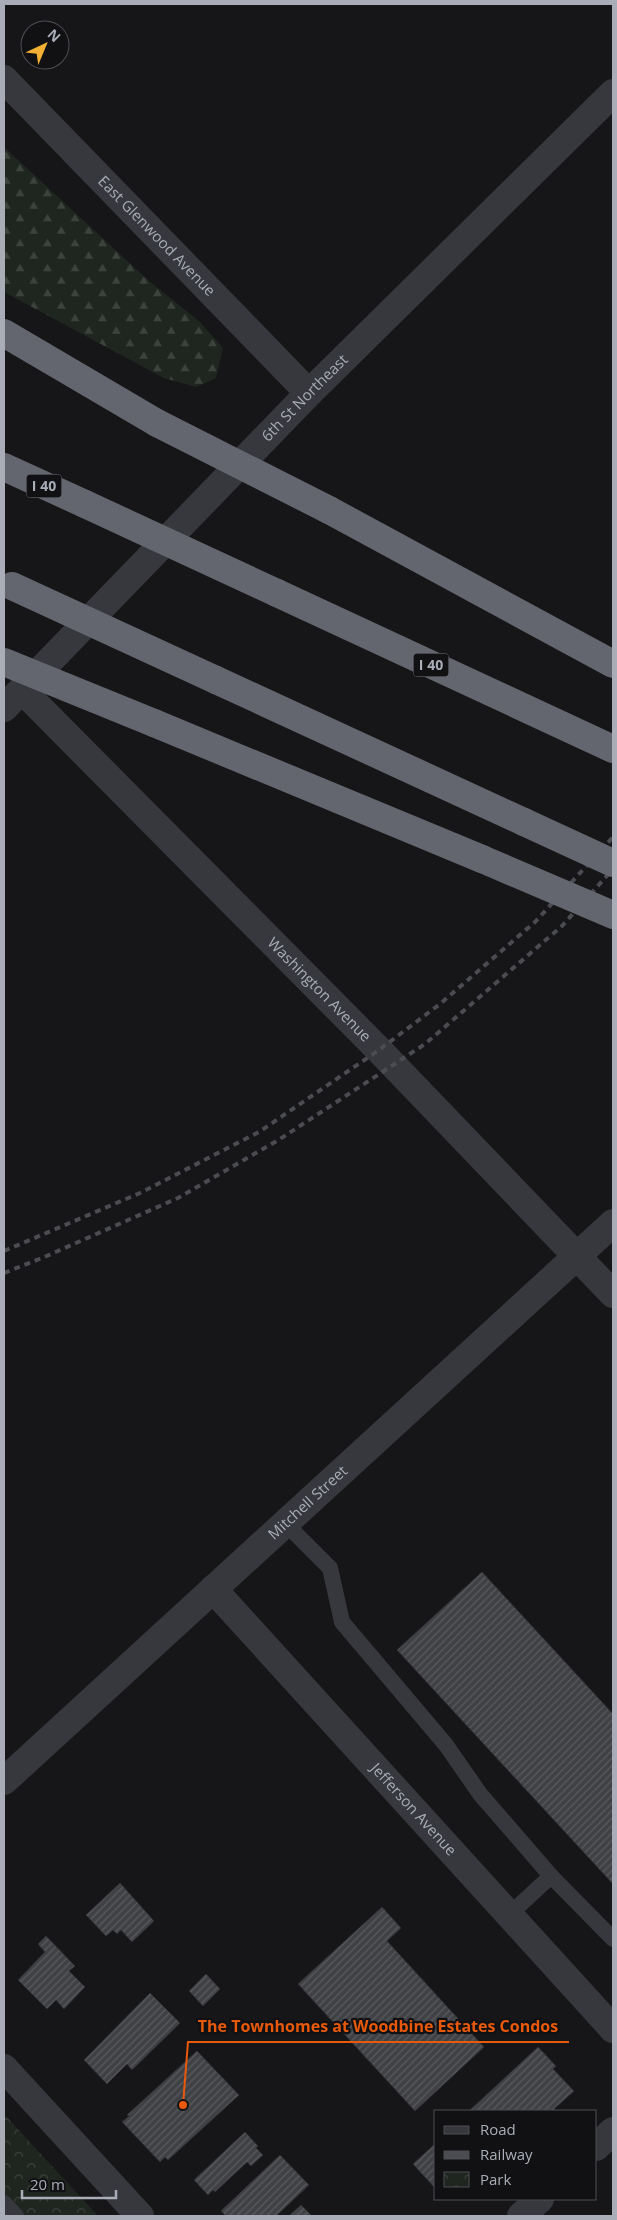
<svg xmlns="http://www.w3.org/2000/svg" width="617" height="2220" viewBox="0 0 617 2220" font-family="'Open Sans',sans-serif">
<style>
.forest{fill:url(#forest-firs)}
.park{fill:url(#park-crowns)}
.building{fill:url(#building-hatch);stroke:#303034}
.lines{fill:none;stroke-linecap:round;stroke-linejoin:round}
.lane{stroke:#37383d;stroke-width:16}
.street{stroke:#37383d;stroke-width:28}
.highway{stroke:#63666e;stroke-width:28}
.rail{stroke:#4a4c52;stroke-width:4;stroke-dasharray:6 5;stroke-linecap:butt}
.highway-bridge{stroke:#63666e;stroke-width:28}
.labels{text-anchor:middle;stroke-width:4.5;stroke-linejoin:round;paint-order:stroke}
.shield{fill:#111113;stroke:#7b7e86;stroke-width:1}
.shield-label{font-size:14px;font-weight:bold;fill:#a8adb8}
.street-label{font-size:15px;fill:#a8adb8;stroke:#111113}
.leader{fill:none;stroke:#e8590c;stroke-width:2}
.callout-dot{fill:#e8590c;stroke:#111113;stroke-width:2}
.callout-label{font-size:16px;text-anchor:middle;font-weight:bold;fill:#e8590c;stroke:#111113;stroke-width:4.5;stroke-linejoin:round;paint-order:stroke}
</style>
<defs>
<pattern id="forest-firs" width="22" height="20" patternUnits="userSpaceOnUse" patternTransform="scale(1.25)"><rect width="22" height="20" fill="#1e261f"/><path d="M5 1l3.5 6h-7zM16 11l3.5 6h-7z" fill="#3c433d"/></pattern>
<pattern id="park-crowns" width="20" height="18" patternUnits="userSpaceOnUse" patternTransform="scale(1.25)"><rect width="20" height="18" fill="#1e261f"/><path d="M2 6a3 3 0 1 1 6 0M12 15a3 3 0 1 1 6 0" fill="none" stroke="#3c433d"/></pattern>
<pattern id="building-hatch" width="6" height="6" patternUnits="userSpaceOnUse" patternTransform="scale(1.25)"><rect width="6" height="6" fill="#404145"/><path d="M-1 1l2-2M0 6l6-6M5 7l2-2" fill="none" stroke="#595a5e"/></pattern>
</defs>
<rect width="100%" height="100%" fill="#161618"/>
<polygon class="forest" points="4,147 149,281 200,322 223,348 216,378 196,387 164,378 4,292"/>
<polygon class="park" points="4,2114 98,2216 4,2216"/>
<g class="building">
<polygon points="482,1572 613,1714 613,1884 397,1650"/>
<polygon points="120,1883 154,1921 132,1942 121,1930 117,1934 113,1930 106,1936 86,1915"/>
<polygon points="382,1907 401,1928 387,1941 484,2047 415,2111 298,1984"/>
<polygon points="46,1936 75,1966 69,1971 85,1987 64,2009 56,2000 47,2009 18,1980 45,1952 38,1944"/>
<polygon points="206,1974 220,1989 203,2006 189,1991"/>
<polygon points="150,1993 180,2023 132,2070 127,2064 107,2084 84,2060"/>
<polygon points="538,2047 556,2066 553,2069 574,2091 554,2109 557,2111 469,2111"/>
<polygon points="197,2051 239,2095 168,2160 165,2157 160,2162 122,2122 129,2116 127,2115"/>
<polygon points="245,2132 258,2146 256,2148 263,2155 251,2166 247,2162 215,2192 213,2190 208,2195 194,2180"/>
<polygon points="436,2143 436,2189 413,2164"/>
<polygon points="280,2155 309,2185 276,2216 226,2216 221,2211"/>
<polygon points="301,2205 312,2216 289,2216"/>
</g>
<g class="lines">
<g class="lane">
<polyline points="285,1523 330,1568 342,1622 446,1745 480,1794 551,1876"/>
<polyline points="509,1915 551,1876 613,1939"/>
<polyline points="4,2203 16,2216"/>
</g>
<g class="street">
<path id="s1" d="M4,79L309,393"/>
<path id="s2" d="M22,690L379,1050L613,1294"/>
<path id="s3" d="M4,708L309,393L613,93"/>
<path id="s4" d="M213,1589L613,2029"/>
<path id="s5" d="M4,1781L613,1223"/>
<polyline points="4,2068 140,2216"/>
<polyline points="596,2147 613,2131"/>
<polyline points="521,2216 540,2199"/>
</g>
<g class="highway">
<polyline points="4,333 157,423"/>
<polyline points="4,467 85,504"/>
<polyline points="329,510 613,664"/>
<polyline points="277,593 613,749"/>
<polyline points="216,680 524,822"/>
<polyline points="154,723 482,859"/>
</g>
<g class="rail">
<polyline points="4,1251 140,1193 259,1132 379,1050 440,1004 535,922 613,837"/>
<polyline points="4,1273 42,1258 178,1198 280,1139 425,1044 562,926 613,869"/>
</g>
<g class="highway-bridge">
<polyline points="157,423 329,510"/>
<polyline points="85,504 277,593"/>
<polyline points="12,586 216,680"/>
<polyline points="4,662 154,723"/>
<polyline points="524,822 613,863"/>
<polyline points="482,859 613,915"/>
</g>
</g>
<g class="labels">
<g class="shield">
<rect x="26.5" y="474.5" width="35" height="23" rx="4"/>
<rect x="413.5" y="653.5" width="35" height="23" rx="4"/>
</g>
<g class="shield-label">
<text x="44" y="491">I 40</text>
<text x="431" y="670">I 40</text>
</g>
<g class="street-label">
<text dy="5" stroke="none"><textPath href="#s1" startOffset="219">East Glenwood Avenue</textPath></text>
<text dy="5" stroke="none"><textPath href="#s3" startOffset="432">6th St Northeast</textPath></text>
<text dy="5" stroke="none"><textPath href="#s2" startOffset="422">Washington Avenue</textPath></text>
<text dy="5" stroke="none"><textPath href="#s5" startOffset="412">Mitchell Street</textPath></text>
<text dy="5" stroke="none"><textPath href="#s4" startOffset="298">Jefferson Avenue</textPath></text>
</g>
</g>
<path class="leader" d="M183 2105L188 2042H569"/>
<circle class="callout-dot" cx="183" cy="2105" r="5"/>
<g class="callout-label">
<text x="378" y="2032">The Townhomes at Woodbine Estates Condos</text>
</g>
<rect width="617" height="2220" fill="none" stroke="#a8adb8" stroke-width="10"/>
<rect x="434" y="2110" width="162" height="90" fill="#111113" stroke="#4d4f55"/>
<rect x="444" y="2126" width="25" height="8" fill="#37383d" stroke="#4d4f55"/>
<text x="480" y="2135" font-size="15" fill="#a8adb8">Road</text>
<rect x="444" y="2151" width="25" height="8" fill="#4a4c52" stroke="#4d4f55"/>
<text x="480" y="2160" font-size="15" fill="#a8adb8">Railway</text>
<rect x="444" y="2172" width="25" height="15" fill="url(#park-crowns)" stroke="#4d4f55"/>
<text x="480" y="2185" font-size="15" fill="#a8adb8">Park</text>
<g transform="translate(45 45) rotate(44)"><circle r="24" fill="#111113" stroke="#4d4f55"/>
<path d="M0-4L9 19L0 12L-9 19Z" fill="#f2b134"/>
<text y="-8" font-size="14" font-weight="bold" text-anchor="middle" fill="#a8adb8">N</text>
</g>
<path d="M22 2190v8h94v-8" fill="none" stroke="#a8adb8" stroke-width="2.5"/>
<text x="30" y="2190" font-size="15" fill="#a8adb8" stroke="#111113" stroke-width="4" paint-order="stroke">20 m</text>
</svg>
